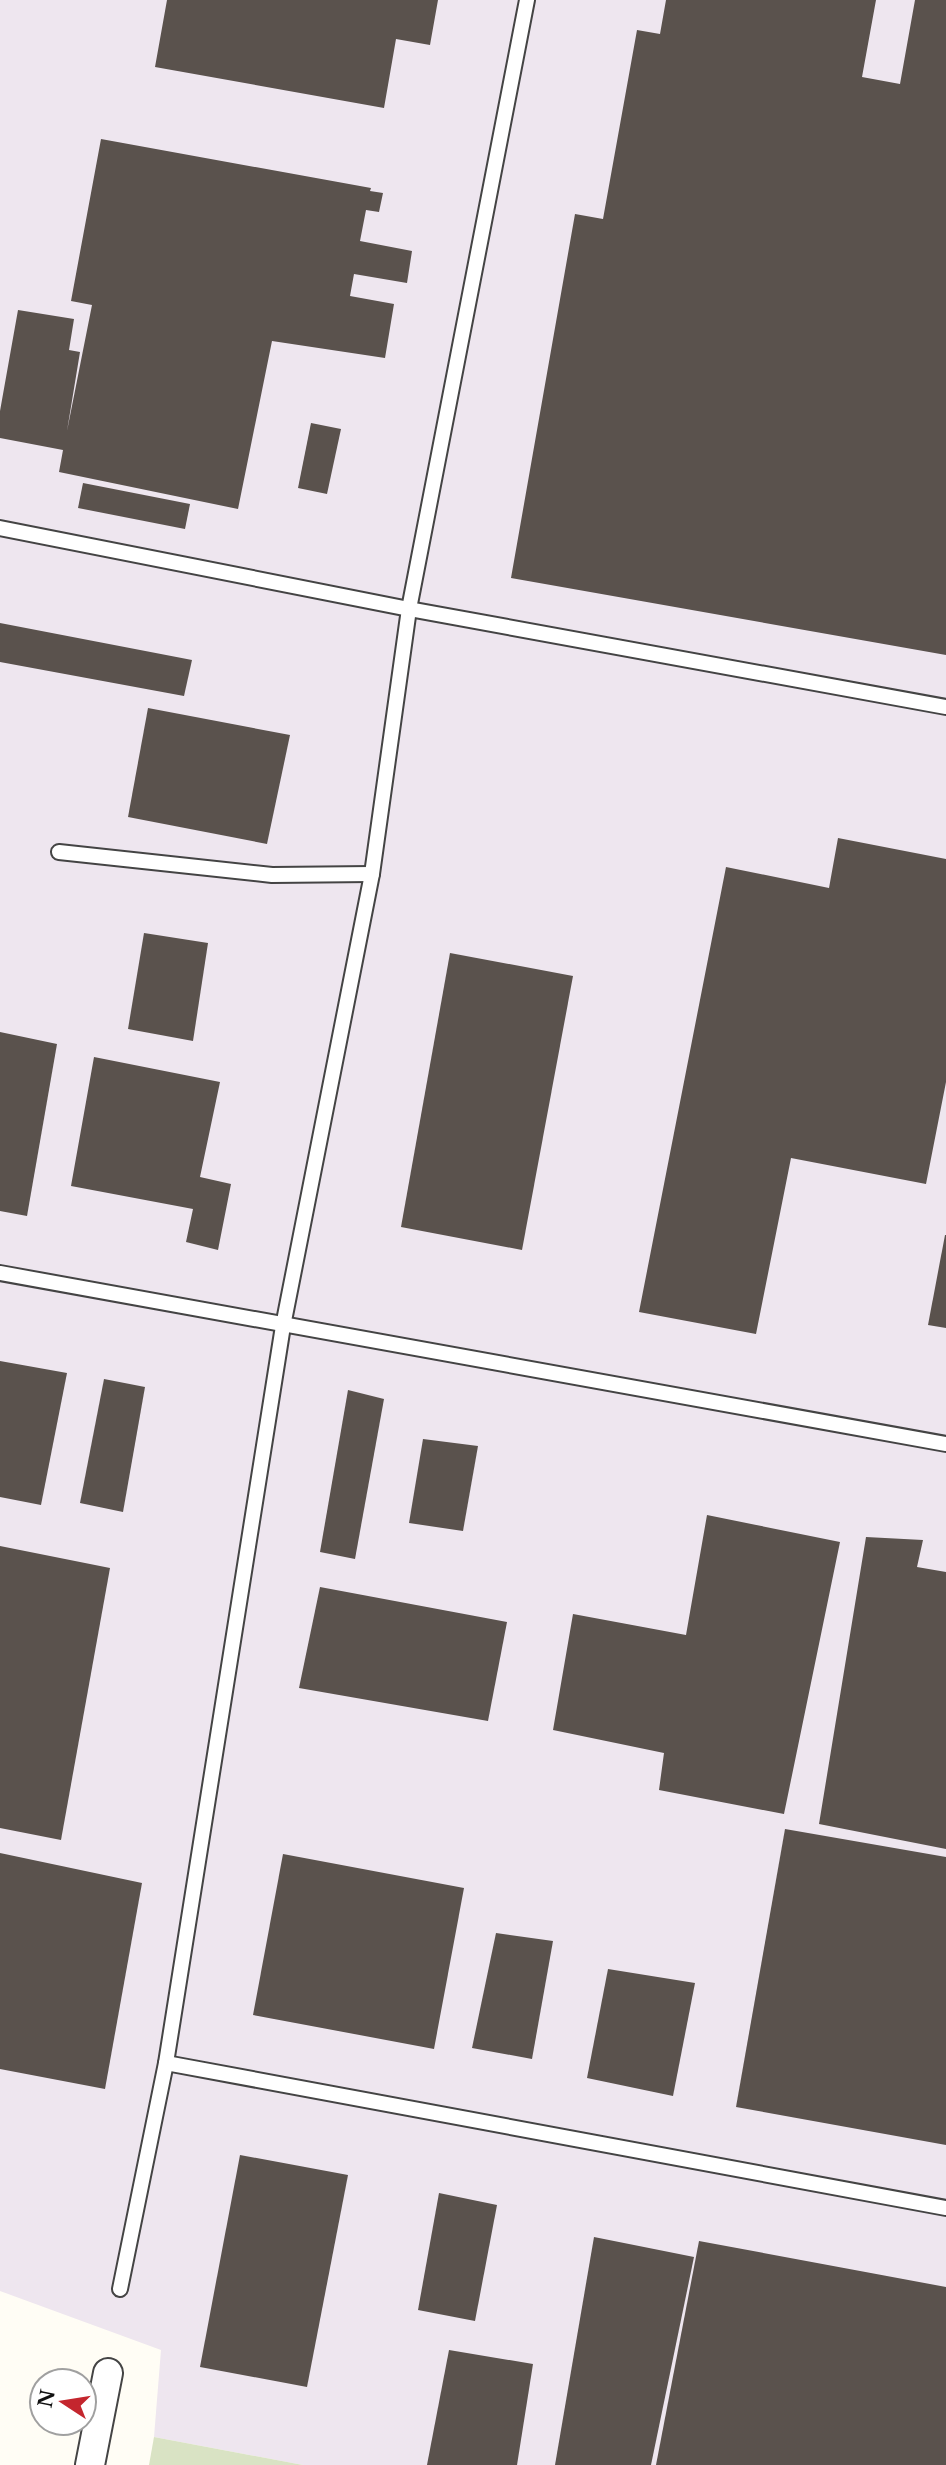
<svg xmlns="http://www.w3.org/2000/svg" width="946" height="2465" viewBox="0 0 946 2465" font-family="'Libre Baskerville',serif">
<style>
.industrial{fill:#eee6ef}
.cemetery{fill:#d9e3c4}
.building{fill:#5a524d}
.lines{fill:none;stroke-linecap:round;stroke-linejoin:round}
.lane-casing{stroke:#444;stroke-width:18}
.street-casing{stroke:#444;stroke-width:32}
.lane{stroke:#fff;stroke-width:14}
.street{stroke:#fff;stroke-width:28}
</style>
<rect width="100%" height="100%" fill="#fffdf5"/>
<polygon class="industrial" points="0,0 946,0 946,2465 303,2465 154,2437 161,2350 0,2291"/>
<polygon class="cemetery" points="154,2437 303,2465 149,2465"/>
<g class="building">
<polygon points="167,0 438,0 430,45 396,39 384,108 155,67"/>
<polygon points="666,0 876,0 862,77 900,84 915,0 946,0 946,655 511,578 575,214 603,219 637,30 660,34"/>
<polygon points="101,139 371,188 370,191 383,193 379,212 366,210 360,241 412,251 407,283 354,274 350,296 394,304 385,358 272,341 238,509 59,472 63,450 0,438 0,411 18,310 74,319 69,350 80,352 67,431 92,305 71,301"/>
<polygon points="311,423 341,429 327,494 298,488"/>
<polygon points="83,483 190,504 185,529 78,508"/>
<polygon points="0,623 192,660 184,696 0,662"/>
<polygon points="148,708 290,735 267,844 128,817"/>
<polygon points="838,838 946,859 946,1082 926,1184 791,1158 756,1334 639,1312 726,867 829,888"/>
<polygon points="144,933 208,943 193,1041 128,1029"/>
<polygon points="450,953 573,976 522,1250 401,1227"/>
<polygon points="0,1032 57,1044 27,1216 0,1211"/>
<polygon points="94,1057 220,1082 200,1177 231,1184 218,1250 186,1242 193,1209 71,1186"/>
<polygon points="945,1235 946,1235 946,1328 928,1325"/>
<polygon points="0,1361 67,1373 41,1505 0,1497"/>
<polygon points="104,1379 145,1387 123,1512 80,1503"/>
<polygon points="348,1390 384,1399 355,1559 320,1552"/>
<polygon points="423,1439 478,1446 463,1531 409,1523"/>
<polygon points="707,1515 840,1542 784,1814 659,1790 664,1753 553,1730 573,1614 686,1635"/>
<polygon points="866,1537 923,1540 917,1567 946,1572 946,1849 819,1824"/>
<polygon points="0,1546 110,1568 61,1840 0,1828"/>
<polygon points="320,1587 507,1622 488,1721 299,1688"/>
<polygon points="785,1829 946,1857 946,2145 736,2107"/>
<polygon points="0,1853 142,1883 105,2089 0,2069"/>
<polygon points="283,1854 464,1888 434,2049 253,2015"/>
<polygon points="496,1933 553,1941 532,2059 472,2048"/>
<polygon points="608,1969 695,1983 673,2096 587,2078"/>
<polygon points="240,2155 348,2175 307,2387 200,2367"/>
<polygon points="439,2193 497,2205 475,2321 418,2310"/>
<polygon points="594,2237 694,2257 651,2465 555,2465"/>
<polygon points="699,2241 946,2287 946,2465 656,2465"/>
<polygon points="449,2350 533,2364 517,2465 427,2465"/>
</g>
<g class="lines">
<defs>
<g id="lane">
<polyline points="0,528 409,609 946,707"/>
<polyline points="59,852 272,875 372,874"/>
<polyline points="0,1273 946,1444"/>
<polyline points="166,2063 946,2208"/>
<polyline points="120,2289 166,2063 283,1326 372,874 409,609 527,0"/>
</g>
<polyline id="street" points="90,2465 108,2373"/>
</defs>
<use href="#lane" class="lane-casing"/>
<use href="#street" class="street-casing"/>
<use href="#lane" class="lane"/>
<use href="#street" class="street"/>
</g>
<g transform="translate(63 2402) rotate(282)"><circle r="33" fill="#ffffff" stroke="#a0a0a0" stroke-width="2"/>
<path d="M0-5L12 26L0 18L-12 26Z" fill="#c4262e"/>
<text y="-10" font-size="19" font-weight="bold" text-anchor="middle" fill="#111111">N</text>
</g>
</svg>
